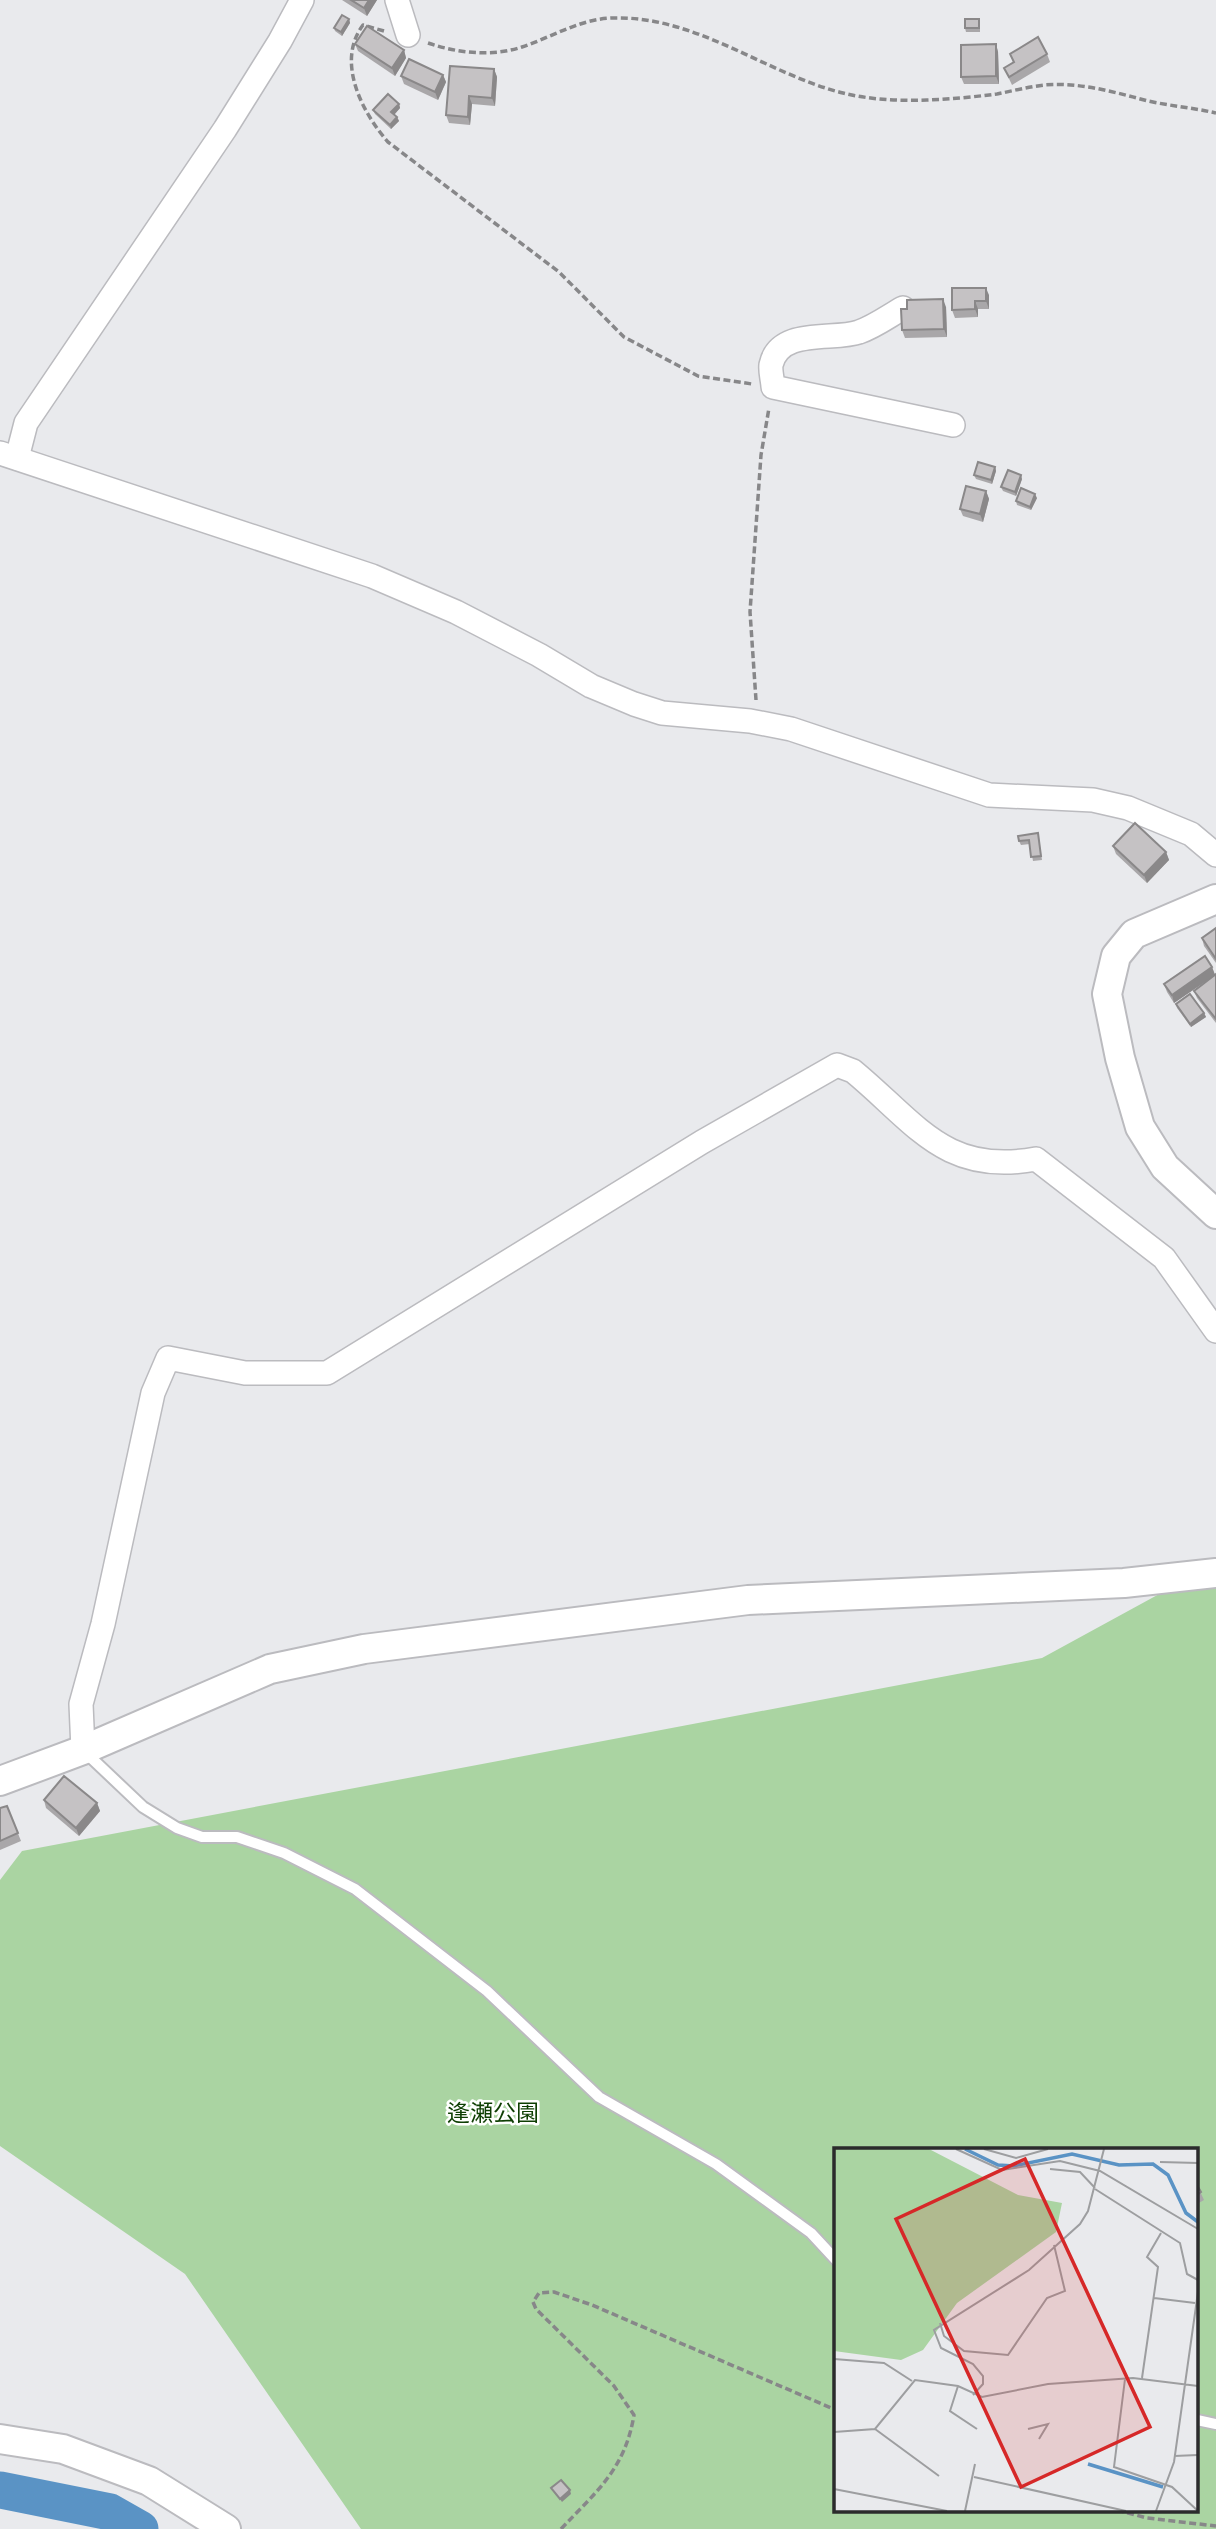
<svg xmlns="http://www.w3.org/2000/svg" width="1216" height="2529" viewBox="0 0 1216 2529" font-family="Roboto,'Noto Sans JP',sans-serif">
<style>
.green{fill:#aad4a2;fill-rule:evenodd}
.lines{fill:none;stroke-linecap:round;stroke-linejoin:round}
.river{stroke:#5a93c5;stroke-width:37}
.service-casing{stroke:#bbbbbf;stroke-width:14}
.minor-casing{stroke:#bbbbbf;stroke-width:26}
.tertiary-casing{stroke:#bbbbbf;stroke-width:32}
.path{stroke:#878789;stroke-width:3.5;stroke-dasharray:7 3.5;stroke-linecap:butt}
.service{stroke:#fff;stroke-width:10}
.minor{stroke:#fff;stroke-width:23}
.tertiary{stroke:#fff;stroke-width:28}
.wall{fill:#a9a7a9}
.shaded-wall{fill:#8a8889}
.building{fill:#c5c2c4;stroke:#8a8889;stroke-width:2}
.labels{text-anchor:middle;stroke-width:5;stroke-linejoin:round;paint-order:stroke}
.park-label{font-size:23px;fill:#0e3f03;stroke:#fff}
.inset-river{fill:none;stroke:#5a93c5;stroke-width:3.5}
.inset-road{fill:none;stroke:#9d9ea0;stroke-width:2}
.view{fill:#d62828;fill-opacity:0.15;stroke:#d62828;stroke-width:3.5}
.inset-edge{fill:none;stroke:#2b2b2c;stroke-width:3.5}
</style>
<rect width="100%" height="100%" fill="#e9eaed"/>
<path class="green" d="M1216,1563V2529H361L185,2274L0,2146V1880L22,1851L1042,1658ZM836,2149H1197V2510H836Z"/>
<g class="lines">
<polyline class="river" points="0,2490 110,2512 140,2529"/>
<defs>
<g id="service">
<polyline points="85,1752 143,1807 177,1828 202,1837 237,1837 284,1853 355,1889 487,1991 599,2097 716,2164 811,2233 836,2260"/>
<polyline points="1197,2420 1216,2424"/>
</g>
<g id="minor">
<polyline points="397,0 408,35"/>
<path d="M903,308C889,316 874,327 859,332C834,341 779,327 771,365C770,372 773,381 773,387L953,425"/>
<polyline points="0,453 372,576 456,612 539,655 591,686 634,704 662,713 750,721 791,729 989,795 1093,800 1128,808 1191,834 1216,855"/>
<polyline points="17,458 26,423 225,129 280,41 302,0"/>
<path d="M83,1750L81,1704L103,1624L153,1393L168,1358L245,1373H327L702,1142L837,1065L853,1071C916,1123 945,1176 1036,1159L1164,1258L1216,1331"/>
</g>
<g id="tertiary">
<polyline points="1216,899 1134,934 1116,956 1107,994 1120,1058 1140,1127 1165,1167 1216,1214"/>
<polyline points="0,1781 83,1750 270,1669 364,1649 748,1600 1124,1583 1216,1573"/>
<polyline points="0,2439 63,2449 149,2481 226,2529"/>
</g>
</defs>
<use href="#service" class="service-casing"/>
<use href="#minor" class="minor-casing"/>
<use href="#tertiary" class="tertiary-casing"/>
<g class="path">
<path d="M384,31L363,25C336,61 361,111 388,142L559,272L624,337L698,376L752,384"/>
<path d="M428,43C457,53 492,57 522,47C552,37 580,19 612,18C696,15 766,74 843,93C891,105 948,100 997,94C1012,91 1028,87 1044,85C1080,82 1114,92 1148,101C1171,106 1194,108 1216,113"/>
<polyline points="756,700 750,612 761,455 769,408"/>
<polyline points="1117,2510 1147,2518 1216,2526"/>
<path d="M561,2529C597,2491 625,2469 634,2415L614,2386L536,2309L533,2302L539,2293L554,2292L592,2305L836,2410"/>
</g>
<use href="#service" class="service"/>
<use href="#minor" class="minor"/>
<use href="#tertiary" class="tertiary"/>
</g>
<g class="wall">
<polygon points="342,0 377,0 367,16"/>
<polygon points="349,19 350,23 342,36 335,31 334,28"/>
<polygon points="980,23 980,32 966,32 965,28"/>
<polygon points="355,44 404,50 406,58 395,76 358,51"/>
<polygon points="996,44 998,52 999,84 964,84 961,77"/>
<polygon points="1010,54 1047,54 1050,62 1012,85 1004,68 1013,62"/>
<polygon points="494,69 497,77 495,106 472,104 470,125 449,123 446,115"/>
<polygon points="443,75 446,82 438,100 404,84 401,76"/>
<polygon points="399,104 400,108 394,115 397,117 399,121 391,129 375,114 373,110"/>
<polygon points="989,295 989,309 978,309 978,317 955,318 952,310"/>
<polygon points="946,307 947,337 905,338 902,330 907,309"/>
<polygon points="995,467 996,471 992,484 976,479 974,475"/>
<polygon points="1022,479 1016,496 1003,491 1001,487"/>
<polygon points="986,491 989,499 983,522 963,516 960,509"/>
<polygon points="1037,498 1031,510 1017,505 1016,501"/>
<polygon points="1038,833 1042,860 1033,861 1030,844 1021,845 1019,841"/>
<polygon points="1113,846 1166,852 1169,860 1147,883 1116,854"/>
<polygon points="1216,928 1216,963 1204,946 1202,938"/>
<polygon points="1212,967 1215,975 1174,1003 1167,992 1164,984"/>
<polygon points="1216,974 1216,1023 1197,998 1194,991"/>
<polygon points="1176,1004 1204,1013 1206,1017 1191,1027 1177,1008"/>
<polygon points="44,1800 97,1803 100,1811 79,1836 46,1808"/>
<polygon points="7,1806 21,1841 0,1850 0,1808"/>
<polygon points="1197,2185 1204,2200 1197,2204"/>
</g>
<g class="shaded-wall">
<polygon points="369,0 377,0 367,16 364,8"/>
<polygon points="349,19 350,23 342,36 341,32"/>
<polygon points="996,44 998,52 999,84 996,76"/>
<polygon points="404,50 406,58 395,76 392,68"/>
<polygon points="494,69 497,77 495,106 492,98"/>
<polygon points="443,75 446,82 438,100 435,92"/>
<polygon points="469,96 472,104 470,125 468,117"/>
<polygon points="399,104 400,108 393,116 391,112"/>
<polygon points="397,117 399,121 391,129 390,125"/>
<polygon points="986,288 989,295 989,309 986,301"/>
<polygon points="943,299 946,307 947,337 944,329"/>
<polygon points="975,301 978,309 978,317 975,309"/>
<polygon points="995,467 996,471 992,484 991,480"/>
<polygon points="1021,475 1022,479 1016,496 1015,492"/>
<polygon points="986,491 989,499 983,522 980,514"/>
<polygon points="1035,494 1037,498 1031,510 1030,507"/>
<polygon points="1166,852 1169,860 1147,883 1144,875"/>
<polygon points="1212,967 1215,975 1174,1003 1172,995"/>
<polygon points="1204,1013 1206,1017 1191,1027 1190,1024"/>
<polygon points="97,1803 100,1811 79,1836 76,1828"/>
<polygon points="570,2490 571,2494 562,2502 560,2499"/>
</g>
<g class="building">
<polygon points="351,0 369,0 364,8"/>
<polygon points="342,15 349,19 341,32 334,28"/>
<rect x="965" y="19" width="14" height="9"/>
<polygon points="367,26 404,50 392,68 355,44"/>
<polygon points="1038,37 1047,54 1009,77 1004,68 1014,62 1010,54"/>
<polygon points="996,44 996,76 961,77 961,45"/>
<polygon points="409,59 443,75 435,92 401,76"/>
<polygon points="450,66 494,69 492,98 469,96 468,117 446,115"/>
<polygon points="388,94 399,104 391,112 397,117 390,125 373,110"/>
<polygon points="952,288 986,288 986,301 975,301 975,309 952,310"/>
<polygon points="943,299 944,329 902,330 901,309 907,309 907,300"/>
<polygon points="978,462 995,467 991,480 974,475"/>
<polygon points="1008,470 1021,475 1015,492 1001,487"/>
<polygon points="966,486 986,491 980,514 960,509"/>
<polygon points="1021,488 1035,494 1030,507 1016,501"/>
<polygon points="1135,823 1166,852 1144,875 1113,846"/>
<polygon points="1038,833 1041,856 1031,857 1029,840 1019,841 1018,836"/>
<polygon points="1216,928 1216,959 1202,938"/>
<polygon points="1205,956 1212,967 1172,995 1164,984"/>
<polygon points="1216,974 1216,1019 1194,991"/>
<polygon points="1190,994 1204,1013 1190,1024 1176,1004"/>
<polygon points="64,1776 97,1803 76,1828 44,1800"/>
<polygon points="7,1806 18,1833 0,1841 0,1808"/>
<polygon points="1197,2185 1201,2192 1197,2195"/>
<polygon points="561,2480 570,2490 560,2499 551,2488"/>
</g>
<g class="labels">
<g class="park-label">
<text x="493" y="2121">逢瀬公園</text>
</g>
</g>
<g transform="translate(834 2148)">
<rect width="364" height="364" fill="#e9eaed"/>
<path d="M0,1H95L184,47L228,55L222,84L123,155L89,202L67,212L0,203Z" fill="#aad4a2"/>
<path class="inset-river" d="M131,1L164,17L180,18L238,6L285,17L319,16L334,27L352,65L364,74M254,316L329,339"/>
<path class="inset-road" d="M122,1L168,22L226,13L266,23L364,81M150,1L182,10L214,1M326,14L364,15M216,21L246,24L261,40M261,41L346,95L353,126L364,132M320,150L361,155M106,175L110,188L130,203L174,207L213,150L231,143L220,97M0,211L50,215L78,233M308,230L324,119L313,109L327,85M291,231L280,319L338,339L364,363M124,238L116,263L143,281M139,247L149,236V228L139,216L107,200L100,182L195,122L246,76L254,63L270,1M41,281L105,328M194,281L214,276L205,291M0,284L41,281L81,232L124,238L148,249L214,236L299,230L364,238M340,308L364,307M140,329L292,363M0,341L113,363M131,363L141,316M322,363L340,314L364,144"/>
<path class="view" d="M191,11L316,279L187,339L62,71Z"/>
<rect width="364" height="364" class="inset-edge"/>
</g>
</svg>
